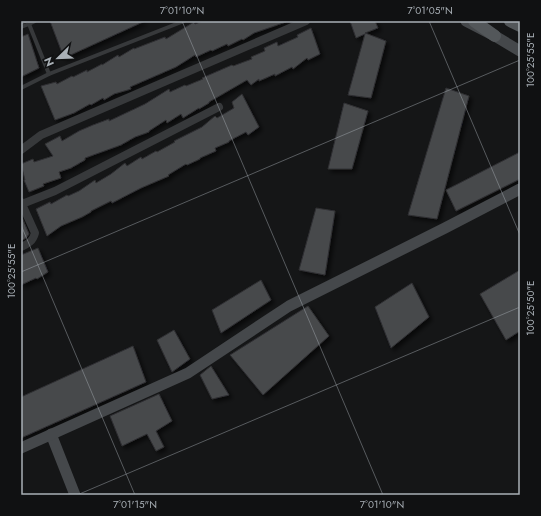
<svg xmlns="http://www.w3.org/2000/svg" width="541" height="516" viewBox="0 0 541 516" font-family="Jost,sans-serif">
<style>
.building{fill:#47494c;stroke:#303033;filter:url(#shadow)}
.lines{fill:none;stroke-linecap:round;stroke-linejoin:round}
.lane{stroke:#37393b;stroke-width:4}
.street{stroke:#37393b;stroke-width:8}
.secondary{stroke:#45484b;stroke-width:11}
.primary{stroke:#53575a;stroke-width:12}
.ticks{fill:none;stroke:#a9b0b6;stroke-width:1;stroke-opacity:0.45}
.neatline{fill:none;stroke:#a9b0b6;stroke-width:1.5}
.ticks-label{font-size:10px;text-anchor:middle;fill:#a9b0b6}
</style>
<defs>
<filter id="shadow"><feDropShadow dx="3" dy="3" stdDeviation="2" flood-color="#0009"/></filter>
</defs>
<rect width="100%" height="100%" fill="#151617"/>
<g class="building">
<polygon points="50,21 145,21 64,58"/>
<polygon points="203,21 285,21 286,22 254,33 243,40 242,39 228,46 227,44 212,51 211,50 196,57 195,55 176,67 130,87 131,89 114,94 104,100 103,98 91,105 90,104 74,113 55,120 41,86 56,82 57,84 72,76 73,77 87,70 87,72 102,64 102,65 118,55 119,57 134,48 134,49 165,37 166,39 194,22 195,24"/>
<polygon points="350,21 375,21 378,28 365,33 386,41 371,98 348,95 365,34 356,38"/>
<polygon points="311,28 320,54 308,60 307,58 293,69 292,67 275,76 275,74 259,81 259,79 251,85 247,80 209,102 209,103 199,109 199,108 183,118 181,114 167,123 166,120 149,131 149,132 135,137 121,145 85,158 85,160 71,168 59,172 61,178 43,184 44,186 29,192 24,180 25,180 21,164 33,159 34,162 53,156 45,144 60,136 62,141 79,131 93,125 109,119 109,121 145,104 169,89 170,92 185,85 186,86 203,79 202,78 232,65 233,66 252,59 251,57 265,51 264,48 277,42 278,46 298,37 297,35"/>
<polygon points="28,34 39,68 21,77 21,37"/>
<polygon points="446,88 469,96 437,219 408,215"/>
<polygon points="242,94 259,127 248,135 246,132 229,141 229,142 215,148 216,151 200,158 200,159 187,165 186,164 168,175 169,176 141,188 112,203 111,201 91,211 91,212 82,217 61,226 47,236 36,209 50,202 51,204 67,195 68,196 79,191 95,180 96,183 111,174 125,163 127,166 141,157 142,159 156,151 157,152 175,142 174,141 202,127 215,116 217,118 234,108 232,102"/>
<polygon points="344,103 368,111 352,169 328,169"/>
<polygon points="520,152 520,179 456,211 446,190"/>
<polygon points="316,208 335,211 325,275 299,270"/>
<polygon points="21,215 29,234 26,238 21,241"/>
<polygon points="38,248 48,272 37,279 36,278 21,285 21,255"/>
<polygon points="520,270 520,331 506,340 480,294"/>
<polygon points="261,280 271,300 221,333 212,310"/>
<polygon points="412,283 429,317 391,348 375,307"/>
<polygon points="308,306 329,336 263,395 230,355"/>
<polygon points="174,330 190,359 172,372 157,340"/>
<polygon points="133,346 146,382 21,438 21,397"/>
<polygon points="211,366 229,395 212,399 200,375"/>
<polygon points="159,394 172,421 156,431 164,447 156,451 147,434 122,446 110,416"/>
</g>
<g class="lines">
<g class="lane">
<polyline points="29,24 49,74 184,21"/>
<polyline points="21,27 29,24 35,21"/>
<polyline points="21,88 49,74"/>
</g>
<g class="street">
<polyline points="21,150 41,135 306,21"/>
<path d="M21,202L35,233C33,241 28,244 21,247"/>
<polyline points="22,204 55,191 219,107"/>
</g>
<g class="secondary">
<polyline points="466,21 495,36 520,51"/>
<polyline points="51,434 75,495"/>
<polyline points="21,448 188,373 289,306 445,228 520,189"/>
</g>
<g class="primary">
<polyline points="474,21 495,36"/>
<polyline points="510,21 520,26"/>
</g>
</g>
<path class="ticks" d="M182,21L383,495M429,21L520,235M21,24L29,21M21,225L135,495M21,272L520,60M77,495L520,307"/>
<rect width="541" height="516" fill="none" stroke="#101112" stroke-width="44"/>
<g transform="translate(58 58) rotate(247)" stroke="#101112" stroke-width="3" paint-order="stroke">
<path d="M0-3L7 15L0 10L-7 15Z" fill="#a9b0b6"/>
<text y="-6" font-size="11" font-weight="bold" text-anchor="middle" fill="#a9b0b6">N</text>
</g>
<rect x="22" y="22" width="497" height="472" class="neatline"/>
<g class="ticks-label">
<text x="182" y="14">7°01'10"N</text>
<text x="430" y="14">7°01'05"N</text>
<text transform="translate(530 60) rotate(-90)" y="4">100°25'55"E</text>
<text transform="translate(11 271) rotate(-90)" y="4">100°25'55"E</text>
<text transform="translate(530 308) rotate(-90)" y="4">100°25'50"E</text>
<text x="135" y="508">7°01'15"N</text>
<text x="382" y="508">7°01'10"N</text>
</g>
</svg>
